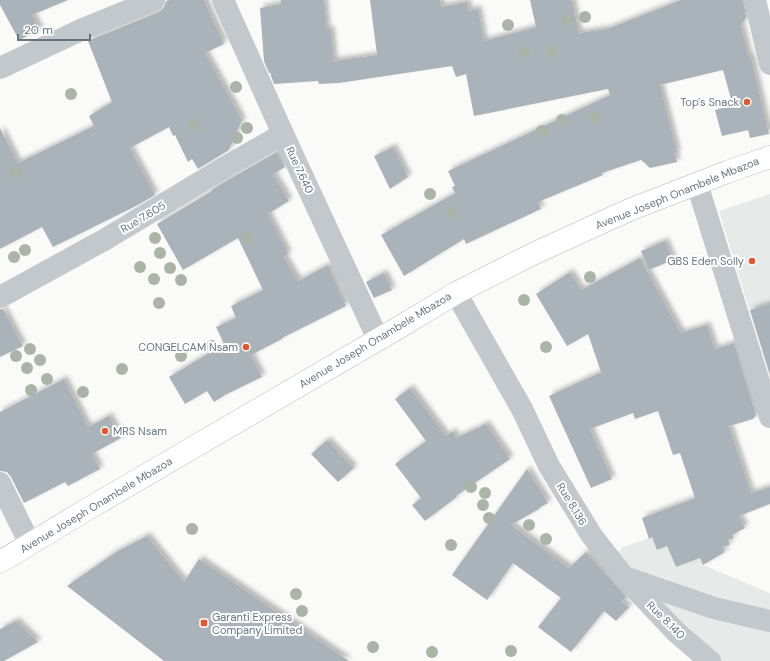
<svg xmlns="http://www.w3.org/2000/svg" width="770" height="661" viewBox="0 0 770 661" font-family="'DM Sans',sans-serif">
<style>
.built{fill:#e8e9e9}
.building{fill:#aab3b9;filter:url(#shadow)}
.lines{fill:none;stroke-linecap:round;stroke-linejoin:round}
.major-casing{stroke:#b5babe;stroke-width:23}
.minor{stroke:#c3c8cc;stroke-width:22}
.major{stroke:#fff;stroke-width:22}
.tree{fill:#aab4a7}
.poi-dot{fill:#e4572e;stroke:#fff;stroke-width:1.5}
.labels{text-anchor:middle;stroke-width:4;stroke-linejoin:round;paint-order:stroke}
.poi-label{font-size:11px;fill:#657683;stroke:#fff;text-anchor:end}
.street-label{font-size:11px;fill:#657683;stroke:#fff}
</style>
<defs>
<filter id="shadow"><feDropShadow dx="3.5" dy="-3.5" stdDeviation="2" flood-color="#0004"/></filter>
</defs>
<rect width="100%" height="100%" fill="#fafaf8"/>
<g class="built">
<polygon points="770,194 770,378 719,211"/>
<polygon points="652,537 657,550 667,546 676,567 700,558 703,565 770,593 770,661 719,661 613,559 623,547"/>
</g>
<g class="building">
<polygon points="0,0 68,0 32,15 40,30 19,40 0,5"/>
<polygon points="170,0 204,0 224,44 205,53 242,120 229,150 198,169 192,159 188,162 175,135 173,136 169,127 130,148 155,195 138,205 53,247 42,227 0,249 0,128 18,163 94,126 89,116 112,102 88,41 159,12 164,7 166,1"/>
<polygon points="281,0 324,0 327,30 331,30 334,61 377,55 370,0 440,0 441,7 467,2 469,11 478,9 484,41 536,27 530,0 572,0 579,33 607,29 681,0 743,0 746,17 741,26 749,57 751,57 769,134 750,138 748,130 722,136 715,110 733,106 723,70 660,85 677,152 675,153 677,162 650,168 641,160 602,173 603,175 538,202 541,209 466,244 464,239 404,276 381,235 455,193 452,187 455,186 448,171 610,95 608,89 474,116 466,74 456,77 452,66 339,83 319,84 318,81 274,84 271,76 271,73 269,73 264,61 260,8 281,4"/>
<polygon points="393,147 408,177 390,189 374,156"/>
<polygon points="277,152 285,167 273,174 289,201 268,214 288,254 284,257 298,281 328,265 346,306 282,338 282,339 251,355 262,377 225,395 214,402 207,391 185,404 169,377 224,344 216,327 236,318 231,306 263,290 238,238 183,270 157,224 212,191 211,190 233,177"/>
<polygon points="665,241 673,260 649,270 641,251"/>
<polygon points="640,258 681,333 707,325 715,349 734,343 756,415 753,419 729,426 751,493 770,487 770,504 739,516 745,528 732,535 734,538 728,540 730,545 722,547 725,552 703,565 700,558 676,567 667,546 657,550 652,537 649,539 642,518 695,498 680,453 673,455 658,411 635,419 633,413 590,429 612,479 591,488 549,396 601,372 588,334 567,346 536,294 570,272 581,290"/>
<polygon points="384,273 392,290 374,298 366,282"/>
<polygon points="770,304 770,375 750,310"/>
<polygon points="0,309 3,309 23,346 0,357"/>
<polygon points="64,379 88,427 109,416 121,438 92,454 100,469 68,486 65,482 24,503 11,477 7,472 0,471 0,412"/>
<polygon points="410,388 446,436 453,431 456,438 486,424 510,459 456,496 457,497 425,521 412,505 421,498 395,464 426,441 395,399"/>
<polygon points="327,440 354,468 338,482 311,454"/>
<polygon points="527,469 548,503 539,508 539,509 511,525 569,568 586,552 626,597 622,602 629,607 616,621 604,611 571,652 538,627 561,598 513,563 487,600 452,575"/>
<polygon points="147,536 184,582 199,559 349,661 164,661 67,586 116,552"/>
<polygon points="16,621 38,642 4,661 0,661 0,629"/>
</g>
<g class="lines">
<defs>
<polyline id="major" points="0,562 86,510 403,325 456,293 533,254 629,210 727,172 770,157"/>
</defs>
<use href="#major" class="major-casing"/>
<g class="minor">
<polyline points="223,0 283,134 378,339"/>
<polyline points="755,0 770,64"/>
<polyline points="0,68 83,29 154,0"/>
<polyline points="697,184 770,417"/>
<polyline points="456,293 522,409 549,466 592,536 624,577 714,608 770,621"/>
<polyline points="0,297 104,240 227,166 283,134"/>
<polyline points="0,483 30,544"/>
<polyline points="626,579 676,632 710,661"/>
</g>
<use href="#major" class="major"/>
</g>
<g class="tree">
<circle cx="585" cy="17" r="6"/>
<circle cx="568" cy="20" r="6"/>
<circle cx="508" cy="25" r="6"/>
<circle cx="552" cy="51" r="6"/>
<circle cx="524" cy="52" r="6"/>
<circle cx="236" cy="87" r="6"/>
<circle cx="71" cy="94" r="6"/>
<circle cx="596" cy="118" r="6"/>
<circle cx="562" cy="120" r="6"/>
<circle cx="194" cy="125" r="6"/>
<circle cx="247" cy="128" r="6"/>
<circle cx="542" cy="131" r="6"/>
<circle cx="237" cy="138" r="6"/>
<circle cx="16" cy="172" r="6"/>
<circle cx="430" cy="194" r="6"/>
<circle cx="452" cy="213" r="6"/>
<circle cx="155" cy="238" r="6"/>
<circle cx="247" cy="238" r="6"/>
<circle cx="25" cy="250" r="6"/>
<circle cx="160" cy="253" r="6"/>
<circle cx="14" cy="257" r="6"/>
<circle cx="140" cy="267" r="6"/>
<circle cx="170" cy="268" r="6"/>
<circle cx="590" cy="277" r="6"/>
<circle cx="154" cy="279" r="6"/>
<circle cx="181" cy="280" r="6"/>
<circle cx="524" cy="300" r="6"/>
<circle cx="159" cy="303" r="6"/>
<circle cx="212" cy="346" r="6"/>
<circle cx="546" cy="347" r="6"/>
<circle cx="30" cy="349" r="6"/>
<circle cx="16" cy="356" r="6"/>
<circle cx="181" cy="356" r="6"/>
<circle cx="40" cy="360" r="6"/>
<circle cx="27" cy="368" r="6"/>
<circle cx="122" cy="369" r="6"/>
<circle cx="47" cy="379" r="6"/>
<circle cx="31" cy="390" r="6"/>
<circle cx="83" cy="392" r="6"/>
<circle cx="471" cy="487" r="6"/>
<circle cx="485" cy="493" r="6"/>
<circle cx="483" cy="505" r="6"/>
<circle cx="489" cy="518" r="6"/>
<circle cx="529" cy="525" r="6"/>
<circle cx="192" cy="529" r="6"/>
<circle cx="546" cy="539" r="6"/>
<circle cx="451" cy="545" r="6"/>
<circle cx="296" cy="594" r="6"/>
<circle cx="302" cy="611" r="6"/>
<circle cx="373" cy="647" r="6"/>
<circle cx="511" cy="651" r="6"/>
<circle cx="432" cy="652" r="6"/>
</g>
<g class="poi-dot">
<circle cx="747" cy="102" r="4"/>
<circle cx="752" cy="261" r="4"/>
<circle cx="246" cy="347" r="4"/>
<circle cx="105" cy="431" r="4"/>
<rect x="200" y="619" width="8" height="8" rx="2"/>
</g>
<g class="labels">
<g class="poi-label">
<text x="739" y="106">Top's Snack</text>
<text x="744" y="265">GBS Eden Solly</text>
<text x="238" y="351">CONGELCAM Nsam</text>
<text x="113" y="435" text-anchor="start">MRS Nsam</text>
<text x="212" y="621" text-anchor="start">Garanti Express<tspan x="212" dy="13">Company Limited</tspan></text>
</g>
<g class="street-label">
<text transform="translate(300 170) rotate(65)" y="4">Rue 7.640</text>
<text transform="translate(677 193) rotate(-22)" y="4">Avenue Joseph Onambele Mbazoa</text>
<text transform="translate(143 217) rotate(-31)" y="4">Rue 7.605</text>
<text transform="translate(375 340) rotate(-31)" y="4">Avenue Joseph Onambele Mbazoa</text>
<text transform="translate(572 504) rotate(59)" y="4">Rue 8.136</text>
<text transform="translate(96 505) rotate(-31)" y="4">Avenue Joseph Onambele Mbazoa</text>
<text transform="translate(666 620) rotate(45)" y="4">Rue 8.140</text>
</g>
</g>
<path d="M18 34v6h72v-6" fill="none" stroke="#657683" stroke-width="2"/>
<text x="24" y="34" font-size="12" fill="#657683" stroke="#ffffff" stroke-width="3" paint-order="stroke">20 m</text>
</svg>
